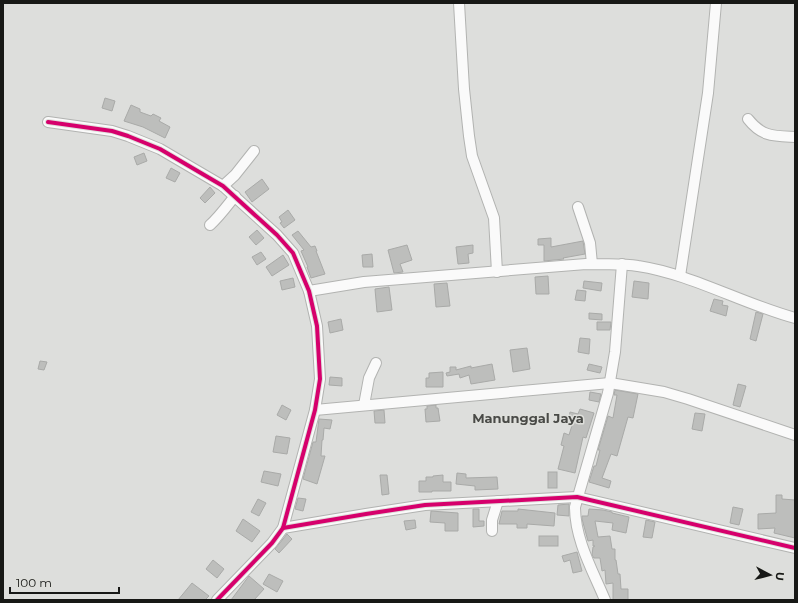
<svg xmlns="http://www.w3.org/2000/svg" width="798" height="603" viewBox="0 0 798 603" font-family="Montserrat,sans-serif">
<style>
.building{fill:#bdbebc;stroke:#a9aaa8}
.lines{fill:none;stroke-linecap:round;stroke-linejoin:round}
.minor-casing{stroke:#b2b3b1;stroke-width:12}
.minor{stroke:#fafafa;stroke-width:10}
.cycleway-casing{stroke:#dedfdb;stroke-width:6}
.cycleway{stroke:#d6006c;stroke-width:4}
.labels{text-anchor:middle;stroke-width:3;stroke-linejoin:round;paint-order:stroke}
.quarter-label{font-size:13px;font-weight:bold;fill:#494a47;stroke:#dedfdb}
</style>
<rect width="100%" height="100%" fill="#dddedc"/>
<g class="building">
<polygon points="105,98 115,101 112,111 102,108"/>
<polygon points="131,105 140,109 140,112 151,116 153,114 161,118 159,121 170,127 165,138 143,127 124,121"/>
<polygon points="144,153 147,161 137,165 134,157"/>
<polygon points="171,168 180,173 175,182 166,178"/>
<polygon points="262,179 269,189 252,202 245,192"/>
<polygon points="210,187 215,193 205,203 200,198"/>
<polygon points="288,210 295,220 284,228 280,223 282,222 279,217"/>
<polygon points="257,230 264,238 256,245 249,237"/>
<polygon points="298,231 311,247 315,246 317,251 316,251 325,274 311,278 307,267 308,267 301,251 304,250 292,235"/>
<polygon points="551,238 551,247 583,241 585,254 563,258 564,259 544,261 544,245 538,245 538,239"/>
<polygon points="407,245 412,260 400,264 403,272 394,273 388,250"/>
<polygon points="473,245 473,253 468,254 469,263 458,264 456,247"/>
<polygon points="261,252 266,259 257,265 252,257"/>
<polygon points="372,254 373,267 363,267 362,255"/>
<polygon points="283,255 289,265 272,276 266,267"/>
<polygon points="548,276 549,294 536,294 535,277"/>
<polygon points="293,278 295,287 282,290 280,281"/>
<polygon points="584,281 602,283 601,291 583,288"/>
<polygon points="634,281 649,283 648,299 632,297"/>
<polygon points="447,283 450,306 436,307 434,284"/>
<polygon points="389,287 392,310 377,312 375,289"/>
<polygon points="577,290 586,291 585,301 575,300"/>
<polygon points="714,299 723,301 722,305 728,306 726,316 710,311"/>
<polygon points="756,312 763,314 756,341 750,339"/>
<polygon points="589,313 602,314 602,320 589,319"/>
<polygon points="341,319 343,330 330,333 328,322"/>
<polygon points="597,322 611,322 610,330 597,330"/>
<polygon points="580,338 590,339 589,354 578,352"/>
<polygon points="527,348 530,369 513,372 510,350"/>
<polygon points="40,361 47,362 44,370 38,369"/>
<polygon points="492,364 495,380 471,384 469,375 460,378 459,374 447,376 446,373 450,372 450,367 456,367 456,370 471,366 471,368"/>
<polygon points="589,364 602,367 600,373 587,370"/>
<polygon points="443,372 443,387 426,387 426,378 429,378 429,373"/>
<polygon points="330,377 342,378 342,386 329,385"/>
<polygon points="738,384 746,386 740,407 733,405"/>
<polygon points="615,390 638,394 633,418 628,417 617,456 611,454 602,478 611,481 609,488 589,482 594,466 596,466 600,450 598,450 608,416 613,418 617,395 614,395"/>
<polygon points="590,392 601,394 599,402 589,400"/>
<polygon points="282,405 291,410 286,420 277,415"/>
<polygon points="436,405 436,408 438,408 440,421 426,422 425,409 427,409 427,406"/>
<polygon points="580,409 594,413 586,438 583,437 575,473 558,469 564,446 561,445 564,433 569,435 574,419 569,418 570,412 578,414"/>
<polygon points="384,410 385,423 375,423 374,411"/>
<polygon points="695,413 705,414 702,431 692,429"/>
<polygon points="319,419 332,420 330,429 324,428 323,440 322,440 321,456 325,456 317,484 303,479 313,442 316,442"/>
<polygon points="276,436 290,438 287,454 273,452"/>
<polygon points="264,471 281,474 278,486 261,482"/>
<rect x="548" y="472" width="9" height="16"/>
<polygon points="457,473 466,474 466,478 497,477 498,489 475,490 475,486 456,484"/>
<polygon points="380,475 387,475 389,494 382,495"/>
<polygon points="443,475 443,482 451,482 451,491 432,491 432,492 419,492 419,481 426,481 426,477 433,477 433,476"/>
<polygon points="776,495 782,495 782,499 795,500 795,538 774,533 775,528 758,529 758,514 776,513"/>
<polygon points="298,498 306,499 303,511 295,509"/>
<polygon points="258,499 266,503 259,516 251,512"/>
<polygon points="569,504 569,516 557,515 558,505"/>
<polygon points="733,507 743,509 739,525 730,523"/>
<polygon points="473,509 479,509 479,521 484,521 484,526 473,527"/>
<polygon points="518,509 555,513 554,526 527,524 527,528 517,528 517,524 499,524 502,511 518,511"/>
<polygon points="589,509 603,510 612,512 612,513 629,517 626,533 612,530 613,523 595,521 598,537 610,536 612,549 615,549 615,560 616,560 618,574 620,574 621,589 628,589 628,600 613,600 613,583 606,584 605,570 602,571 600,558 594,558 592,555 593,547 595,546 593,546 593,540 588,541 582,519 582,516 588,516"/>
<polygon points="431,511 458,513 458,531 445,531 445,523 430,522"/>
<polygon points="243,519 260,531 252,542 236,531"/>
<polygon points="415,520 416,528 406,530 404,521"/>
<polygon points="646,520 655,522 652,538 643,537"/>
<polygon points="287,534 292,539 279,553 275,549"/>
<rect x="539" y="536" width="19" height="10"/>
<polygon points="577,552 582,571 573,573 570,560 564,562 562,556"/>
<polygon points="213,560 224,569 217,578 206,569"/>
<polygon points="269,574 283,581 277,592 263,584"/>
<polygon points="249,576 264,589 254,600 231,600"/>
<polygon points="192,583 209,596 205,600 178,600"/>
</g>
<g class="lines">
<defs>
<g id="minor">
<polyline points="459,3 464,89 469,136 472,156 494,218 497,272"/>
<path d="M748,119C762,137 774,136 795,137"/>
<polyline points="48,122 112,131 128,136 160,149 223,186 277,235 293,253 309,291 317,326 320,379 315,410 283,528 272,543 217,600"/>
<polyline points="223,186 235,175 254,151"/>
<polyline points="578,207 590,243 592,264"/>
<path d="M210,225C219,217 227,206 235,196"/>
<polyline points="680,276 708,93 716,3"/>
<path d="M309,291L364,282L586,264C604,265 621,263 638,266C691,274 743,304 795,318"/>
<polyline points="364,405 369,378 376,363"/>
<polyline points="315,410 610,383 664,392 688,399 795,435"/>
<polyline points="283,528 366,514 425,505 577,497 795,548"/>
<polyline points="492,531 492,520 498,501"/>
<path d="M605,600C593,571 575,540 575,507L608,393L615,352L622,264"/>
</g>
</defs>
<use href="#minor" class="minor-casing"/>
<use href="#minor" class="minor"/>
<defs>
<g id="cycleway">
<polyline points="48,122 112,131 128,136 160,149 223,186 277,235 293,253 309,291 317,326 320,379 315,410 283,528 272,543 217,600"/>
<polyline points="283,528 366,514 425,505 577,497 795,548"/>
</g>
</defs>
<use href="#cycleway" class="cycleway-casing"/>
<use href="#cycleway" class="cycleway"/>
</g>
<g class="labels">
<g class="quarter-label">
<text x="528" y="423">Manunggal Jaya</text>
</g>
</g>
<rect width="798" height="603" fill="none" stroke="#171816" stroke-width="8"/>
<g transform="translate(770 575) rotate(97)" stroke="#dedfdb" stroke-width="3" paint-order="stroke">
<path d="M0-3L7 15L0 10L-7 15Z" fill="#171816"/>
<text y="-6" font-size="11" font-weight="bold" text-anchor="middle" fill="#171816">U</text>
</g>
<path d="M10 587v6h109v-6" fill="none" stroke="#171816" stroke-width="2"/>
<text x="16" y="587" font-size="12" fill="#171816" stroke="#dedfdb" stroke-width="3" paint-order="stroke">100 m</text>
</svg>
